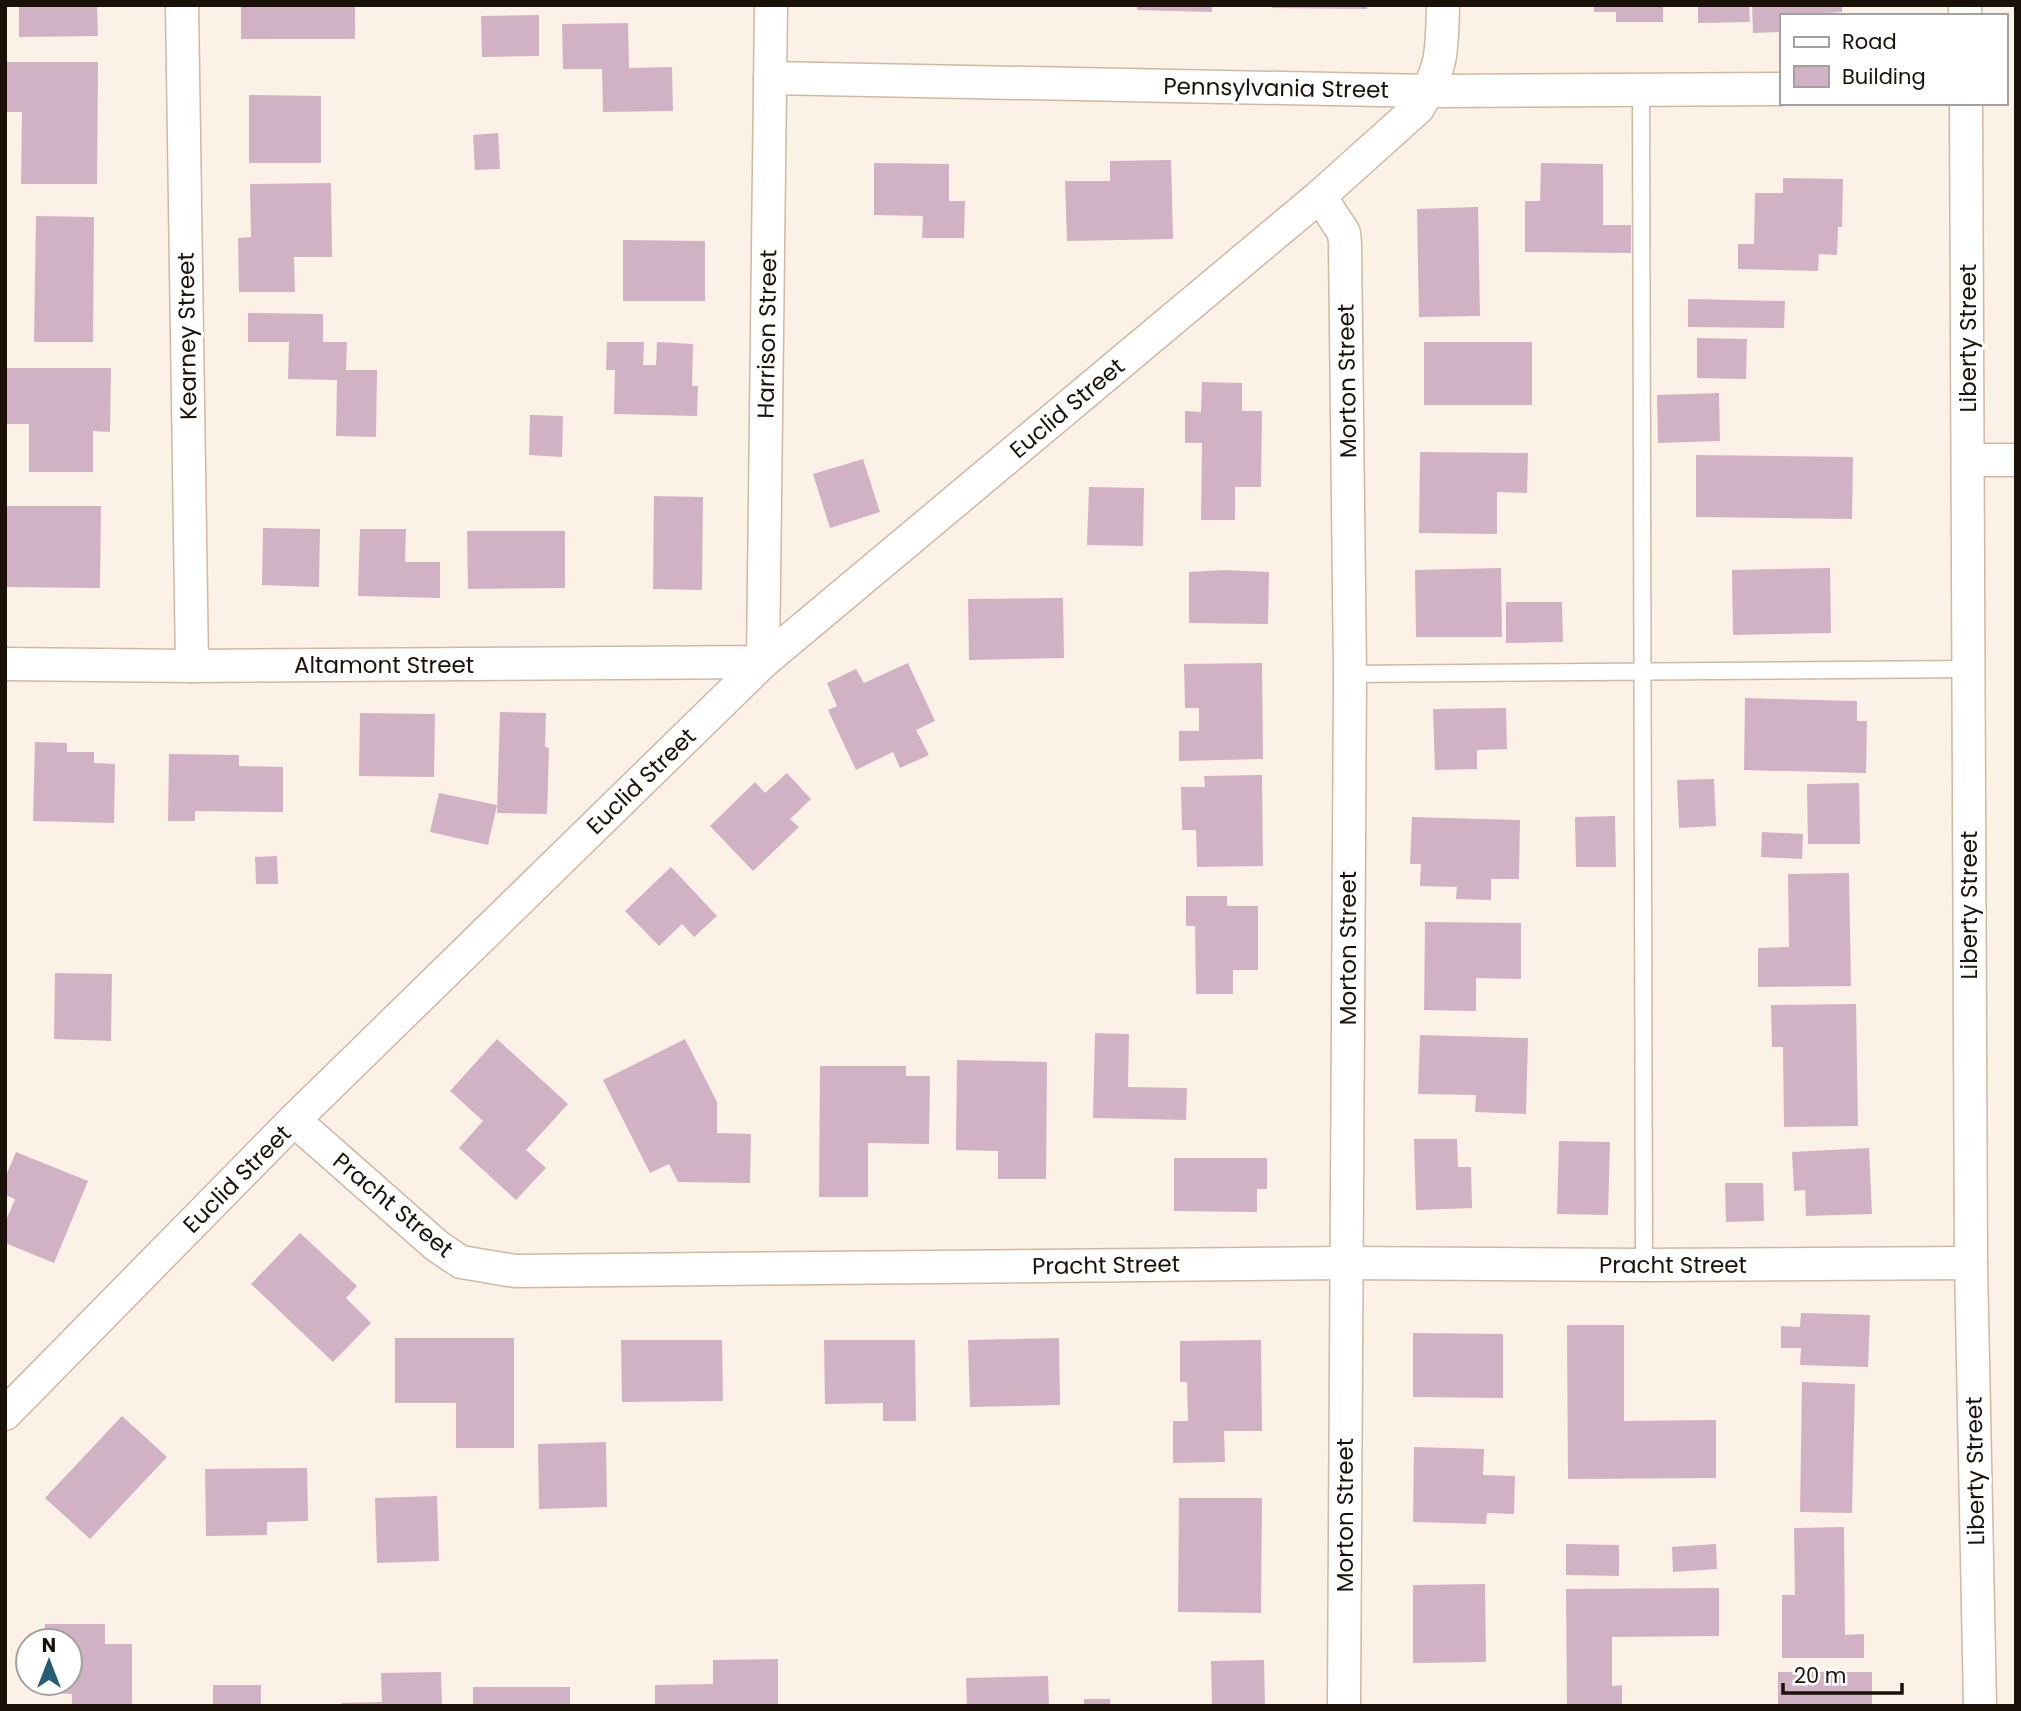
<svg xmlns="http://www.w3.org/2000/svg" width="2021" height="1711" viewBox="0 0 2021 1711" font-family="Poppins,sans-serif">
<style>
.building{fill:#d1b2c4}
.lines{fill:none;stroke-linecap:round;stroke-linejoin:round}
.service-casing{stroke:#d2b7a1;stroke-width:19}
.minor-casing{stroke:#d2b7a1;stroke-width:35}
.service{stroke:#fff;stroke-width:16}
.minor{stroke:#fff;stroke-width:32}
.labels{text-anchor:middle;stroke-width:6;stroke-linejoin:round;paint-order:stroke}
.street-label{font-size:23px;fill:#1a1109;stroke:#fff}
</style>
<rect width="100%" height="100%" fill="#fcf1e7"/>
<g class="building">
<polygon points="19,5 97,5 98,36 19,37"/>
<rect x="241" y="5" width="114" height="34"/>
<polygon points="1137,5 1212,5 1212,12 1137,10"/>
<polygon points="1272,5 1367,5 1367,9 1272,8"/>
<polygon points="1594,5 1663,5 1663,22 1616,22 1616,12 1594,12"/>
<polygon points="1698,5 1749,5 1750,22 1698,23"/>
<polygon points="1752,5 1842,5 1842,12 1781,16 1781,32 1753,33"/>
<polygon points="539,15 539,56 482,57 481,16"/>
<polygon points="628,23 629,68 672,67 673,111 603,112 602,69 563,69 562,24"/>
<polygon points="5,62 98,62 97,184 21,184 22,112 5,112"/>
<polygon points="249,95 321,96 321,163 249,163"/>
<polygon points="498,133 500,169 475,170 473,135"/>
<polygon points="1171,160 1173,239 1067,241 1065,181 1110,181 1110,161"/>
<polygon points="874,163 949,164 949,201 965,201 964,238 922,238 923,216 874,215"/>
<polygon points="1541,163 1603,164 1603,225 1631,225 1631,253 1525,252 1525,201 1540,201"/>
<polygon points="1783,178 1843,179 1842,227 1838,227 1837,255 1819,254 1818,271 1738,269 1738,244 1754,244 1755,193 1783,193"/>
<polygon points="331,183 332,257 294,257 295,292 239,292 238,238 251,237 250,184"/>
<polygon points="1478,207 1480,316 1419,317 1417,209"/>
<polygon points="36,216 94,217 93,342 34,342"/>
<polygon points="623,240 705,241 705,301 623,301"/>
<polygon points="1688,299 1785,301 1784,328 1688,327"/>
<polygon points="248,313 323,314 323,342 347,342 346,370 377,370 376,437 336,436 337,380 288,379 289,342 248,342"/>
<polygon points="1697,338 1747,339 1746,379 1697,378"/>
<polygon points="607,342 644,342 643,365 656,365 657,342 693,344 692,386 698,386 697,416 614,414 615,370 606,370"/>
<rect x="1424" y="342" width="108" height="63"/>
<polygon points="5,368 111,368 110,432 93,431 93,472 29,472 29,424 5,424"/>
<polygon points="1202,382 1242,383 1242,411 1262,411 1261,487 1235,487 1235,520 1201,520 1202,443 1185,443 1185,411 1201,412"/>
<polygon points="1719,393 1720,441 1658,443 1657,395"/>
<polygon points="530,415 563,416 562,457 529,455"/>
<polygon points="1420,452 1528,453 1527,493 1497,492 1497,534 1419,533"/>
<polygon points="1696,455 1853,457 1852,519 1696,517"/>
<polygon points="863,459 880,512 830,528 813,474"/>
<polygon points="1089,487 1144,488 1143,546 1087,545"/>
<polygon points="654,496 703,497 702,590 653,589"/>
<polygon points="7,506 101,506 100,588 7,587"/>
<polygon points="263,528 320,529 319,587 262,585"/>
<polygon points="360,529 406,529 405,562 440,562 440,598 358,596"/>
<polygon points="467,531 565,531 565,588 468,589"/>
<polygon points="1501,568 1502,637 1416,637 1415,570"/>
<polygon points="1830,568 1831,633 1733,635 1732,570"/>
<polygon points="1225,570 1269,572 1268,624 1189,623 1189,572"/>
<polygon points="1063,598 1064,658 969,660 968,599"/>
<polygon points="1506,602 1562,602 1563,642 1506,643"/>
<polygon points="908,663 935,721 916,730 929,755 900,768 893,752 856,770 828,710 837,706 827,683 856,669 864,683"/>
<polygon points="1262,663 1263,759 1179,761 1179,731 1199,731 1199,708 1185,708 1184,664"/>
<polygon points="1745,698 1857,701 1857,721 1867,721 1866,773 1744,770"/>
<polygon points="1506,708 1507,749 1477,750 1477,769 1435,770 1433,709"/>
<polygon points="500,712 546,713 545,747 549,748 547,814 497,813"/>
<polygon points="360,713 435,714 434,777 359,776"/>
<polygon points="35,742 67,743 67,752 94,752 94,763 115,764 114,823 33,821"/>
<polygon points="169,754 239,755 239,766 283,767 283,812 195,811 195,821 168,821"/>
<polygon points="787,773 811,799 790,819 799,827 753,871 710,826 755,782 765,793"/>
<polygon points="1262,775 1263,866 1197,867 1196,830 1182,830 1181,787 1205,787 1204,776"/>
<polygon points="1714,779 1716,826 1679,828 1677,780"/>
<polygon points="1859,783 1860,844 1808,844 1807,784"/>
<polygon points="439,793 497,805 488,845 430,832"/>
<polygon points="1615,816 1616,867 1576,867 1575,817"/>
<polygon points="1412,817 1520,820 1519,879 1491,879 1491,900 1456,899 1457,887 1420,886 1421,864 1410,864"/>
<polygon points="1762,832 1803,834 1802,859 1761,857"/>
<polygon points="277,856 278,884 256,884 255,857"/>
<polygon points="671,867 717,916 694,937 682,924 659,946 625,911"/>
<polygon points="1849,873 1851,986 1758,987 1758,948 1789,947 1788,874"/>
<polygon points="1186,896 1227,896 1227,906 1258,906 1258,970 1233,970 1233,994 1196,994 1195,926 1186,926"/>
<polygon points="1425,922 1521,923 1521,979 1476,978 1476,1011 1424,1010"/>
<polygon points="55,973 112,974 111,1041 54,1039"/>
<polygon points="1856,1004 1858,1126 1784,1127 1783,1047 1772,1047 1771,1005"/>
<polygon points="1095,1033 1129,1034 1128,1087 1187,1088 1186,1120 1093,1118"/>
<polygon points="1420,1035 1528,1038 1526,1114 1475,1112 1476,1095 1418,1094"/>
<polygon points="497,1039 568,1104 526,1150 546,1168 516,1200 459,1148 483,1121 450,1091"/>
<polygon points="685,1039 717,1102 717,1133 751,1134 750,1183 678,1182 669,1164 650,1173 603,1080"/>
<polygon points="957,1060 1047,1062 1046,1179 998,1179 998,1151 956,1150"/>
<polygon points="820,1066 906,1066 906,1076 930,1076 929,1144 868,1143 868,1197 819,1197"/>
<polygon points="1414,1139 1457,1139 1458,1167 1471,1167 1472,1208 1416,1210"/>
<polygon points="1559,1141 1610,1142 1608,1215 1557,1214"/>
<polygon points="1869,1148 1872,1214 1806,1216 1805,1190 1794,1191 1792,1152"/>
<polygon points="16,1152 88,1181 54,1263 5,1243 5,1223 15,1199 5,1195 5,1178"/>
<polygon points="1174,1158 1267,1158 1267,1189 1257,1189 1257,1212 1174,1211"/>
<polygon points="1725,1183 1763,1183 1764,1221 1726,1222"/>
<polygon points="300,1233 357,1286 346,1298 371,1323 333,1362 251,1284"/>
<polygon points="1801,1313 1870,1315 1868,1367 1800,1365 1801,1348 1781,1348 1781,1326 1800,1327"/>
<polygon points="1567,1325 1624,1325 1624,1421 1716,1420 1716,1478 1568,1479"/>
<polygon points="1413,1333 1503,1334 1503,1398 1413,1397"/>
<polygon points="395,1338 514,1338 514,1448 456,1448 456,1403 395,1403"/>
<polygon points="1059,1338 1060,1405 970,1407 968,1340"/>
<polygon points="621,1340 722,1340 723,1401 622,1402"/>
<polygon points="824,1340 915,1340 916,1421 883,1421 883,1403 825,1404"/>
<polygon points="1261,1340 1262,1431 1224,1431 1225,1462 1173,1463 1173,1421 1188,1421 1187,1382 1180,1382 1180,1341"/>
<polygon points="1802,1382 1855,1384 1852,1513 1800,1512"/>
<polygon points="122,1416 167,1457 90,1539 45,1498"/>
<polygon points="606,1442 607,1507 539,1509 538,1444"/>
<polygon points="1414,1447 1484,1449 1483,1475 1515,1476 1514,1514 1487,1513 1486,1524 1413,1522"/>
<polygon points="307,1468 308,1521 267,1522 267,1535 206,1536 205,1469"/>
<polygon points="437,1496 439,1561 377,1563 375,1498"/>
<polygon points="1179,1498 1262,1498 1261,1613 1178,1612"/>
<polygon points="1844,1527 1845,1635 1864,1634 1864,1658 1782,1658 1782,1595 1795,1595 1794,1528"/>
<polygon points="1566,1544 1619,1545 1619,1576 1566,1575"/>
<polygon points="1716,1544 1717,1569 1673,1572 1672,1547"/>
<polygon points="1485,1584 1486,1662 1413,1663 1413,1585"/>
<polygon points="1719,1588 1719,1636 1612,1637 1612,1686 1622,1685 1622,1706 1567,1706 1566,1589"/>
<polygon points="45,1624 105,1624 105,1644 132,1644 132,1706 72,1706 72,1694 44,1693 44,1683 70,1683 70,1641 45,1641"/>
<polygon points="778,1659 778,1706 655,1706 655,1685 713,1684 713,1660"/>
<polygon points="1264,1660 1265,1706 1212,1706 1211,1661"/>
<polygon points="441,1672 442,1706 341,1706 341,1703 382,1702 381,1673"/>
<rect x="1778" y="1672" width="94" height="34"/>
<polygon points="1048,1676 1049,1706 967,1706 966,1678"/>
<rect x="213" y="1685" width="48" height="21"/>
<rect x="473" y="1687" width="97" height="19"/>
<rect x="1084" y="1699" width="26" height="7"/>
</g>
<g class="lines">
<defs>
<g id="service">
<polyline points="1641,90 1644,1265"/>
<polyline points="1350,674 1969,669"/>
</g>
<g id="minor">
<polyline points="182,5 192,666"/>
<polyline points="1965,5 1965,16"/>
<polyline points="770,78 1429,91 1781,89"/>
<polyline points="1966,103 1971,1263 1980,1706"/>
<polyline points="1320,196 1344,233 1345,244 1350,674 1344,1706"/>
<polyline points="1969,460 2016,460"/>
<polyline points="5,664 192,666 763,662 771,5"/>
<polyline points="294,1120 437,1246 461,1262 515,1271 1346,1263 1644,1265 1971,1263"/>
<path d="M5,1414L294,1120L763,662L1320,196L1418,108C1443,69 1442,49 1443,5"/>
</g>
</defs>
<use href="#service" class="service-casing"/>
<use href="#minor" class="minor-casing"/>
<use href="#service" class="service"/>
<use href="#minor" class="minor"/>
</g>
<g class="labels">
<g class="street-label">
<text transform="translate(1276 88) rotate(1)" y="8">Pennsylvania Street</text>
<text transform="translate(767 334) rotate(-89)" y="8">Harrison Street</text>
<text transform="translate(187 336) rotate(-91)" y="8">Kearney Street</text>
<text transform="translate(1968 338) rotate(-90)" y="8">Liberty Street</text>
<text transform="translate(1347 381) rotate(-91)" y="8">Morton Street</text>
<text transform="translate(1067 408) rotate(-40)" y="8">Euclid Street</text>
<text x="384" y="673">Altamont Street</text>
<text transform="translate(641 781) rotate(-44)" y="8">Euclid Street</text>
<text transform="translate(1969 905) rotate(-90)" y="8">Liberty Street</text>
<text transform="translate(1348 948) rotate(-90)" y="8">Morton Street</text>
<text transform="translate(237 1179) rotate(-45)" y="8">Euclid Street</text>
<text transform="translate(393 1205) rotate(40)" y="8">Pracht Street</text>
<text transform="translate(1106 1265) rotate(-1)" y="8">Pracht Street</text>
<text x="1673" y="1273">Pracht Street</text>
<text transform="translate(1975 1471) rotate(-91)" y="8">Liberty Street</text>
<text transform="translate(1345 1515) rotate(-90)" y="8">Morton Street</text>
</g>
</g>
<rect width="2021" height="1711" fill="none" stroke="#1a1109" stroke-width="14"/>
<rect x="1780" y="14" width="228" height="91" fill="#ffffff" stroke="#a3a09d" stroke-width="2"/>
<rect x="1794" y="37" width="35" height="10" fill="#ffffff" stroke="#a3a09d" stroke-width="2"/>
<text x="1842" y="49" font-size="21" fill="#1a1109">Road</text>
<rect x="1794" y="66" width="35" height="21" fill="#d1b2c4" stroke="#a3a09d" stroke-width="2"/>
<text x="1842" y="84" font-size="21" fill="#1a1109">Building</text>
<g transform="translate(49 1662)"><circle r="33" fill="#ffffff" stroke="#a3a09d" stroke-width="2"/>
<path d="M0-5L12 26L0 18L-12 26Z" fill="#255d77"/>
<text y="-10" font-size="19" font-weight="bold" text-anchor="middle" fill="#1a1109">N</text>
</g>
<path d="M1783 1683v10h119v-10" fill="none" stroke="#1a1109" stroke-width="3.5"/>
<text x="1794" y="1683" font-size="21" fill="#1a1109" stroke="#ffffff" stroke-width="5" paint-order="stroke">20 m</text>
</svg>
